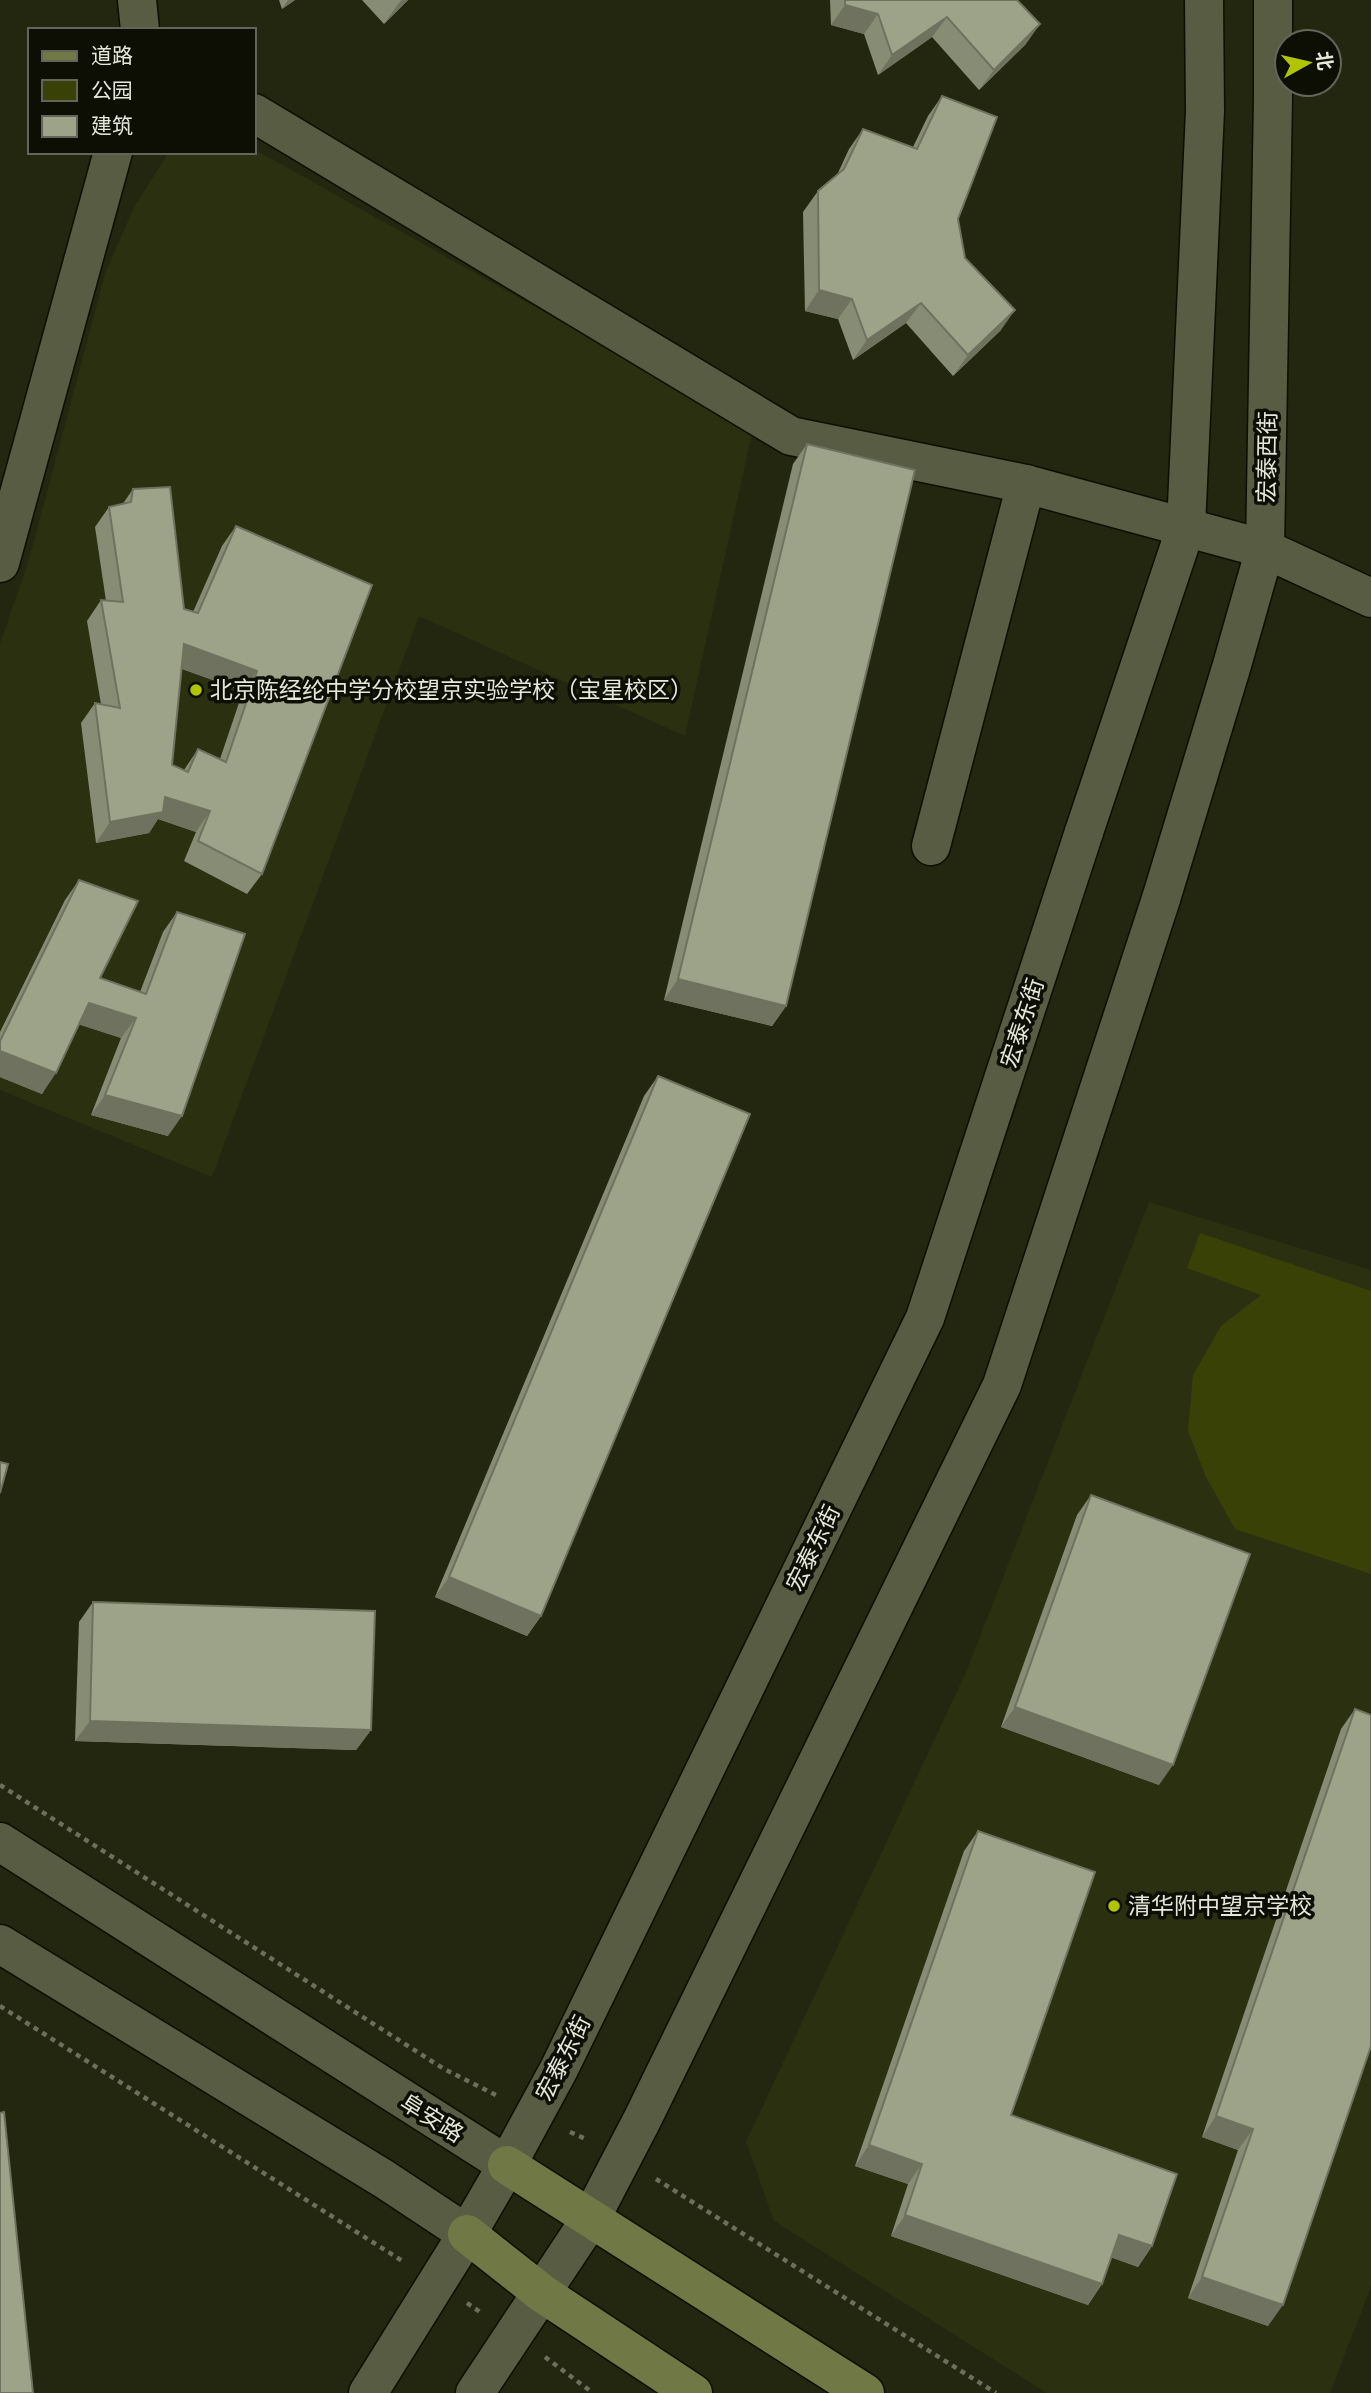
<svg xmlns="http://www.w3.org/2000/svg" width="1371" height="2393" viewBox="0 0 1371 2393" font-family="Arial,'Noto Sans SC',sans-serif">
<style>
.built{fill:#2b3011}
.green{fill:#3a4107}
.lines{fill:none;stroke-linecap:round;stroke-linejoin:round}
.minor-casing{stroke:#0c0f00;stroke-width:41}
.tertiary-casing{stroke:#0c0f00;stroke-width:41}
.secondary-casing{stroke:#0c0f00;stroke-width:41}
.primary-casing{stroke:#0c0f00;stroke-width:41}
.path{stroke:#6b6f5b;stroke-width:4.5;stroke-dasharray:5 5;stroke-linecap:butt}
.minor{stroke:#575c42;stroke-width:38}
.tertiary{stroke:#575c42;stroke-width:38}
.secondary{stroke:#575c42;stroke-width:38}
.primary{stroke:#707946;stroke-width:38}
.wall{fill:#878c75;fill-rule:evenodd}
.shaded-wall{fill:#6e725f}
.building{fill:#9da388;stroke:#6e725f;stroke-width:2;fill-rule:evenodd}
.poi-dot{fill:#b0c500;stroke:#0d0f05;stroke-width:2.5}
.labels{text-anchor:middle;stroke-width:7;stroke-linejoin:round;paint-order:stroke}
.street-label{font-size:23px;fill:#e4e7d9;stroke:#0d0f05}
.poi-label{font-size:23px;fill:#e4e7d9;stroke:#0d0f05;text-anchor:start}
</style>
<rect width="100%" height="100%" fill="#23270f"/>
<g class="built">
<polygon points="254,149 753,429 685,736 419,616 212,1177 0,1090 0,644 29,560 105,274 134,207 169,152 254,152"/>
<polygon points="1149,1202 1371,1270 1371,2287 1330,2393 1047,2393 774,2221 746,2142 967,1670"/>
</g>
<polygon class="green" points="1200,1233 1371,1291 1371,1574 1235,1529 1206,1477 1188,1431 1193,1375 1221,1326 1261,1295 1187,1268"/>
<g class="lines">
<defs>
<g id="minor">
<polyline points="137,0 140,30"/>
<polyline points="254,113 791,436 1026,484 1265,549"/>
<polyline points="0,563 113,152"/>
<polyline points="931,846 1026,484"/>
</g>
<g id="tertiary">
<polyline points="1265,549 1371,598"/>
<polyline points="1084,832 1186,527 1205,111 1204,0"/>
<polyline points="1161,899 1232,665 1265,549 1273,98 1273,0"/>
</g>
<g id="secondary">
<polyline points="0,1842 507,2165"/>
<polyline points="0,1944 384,2179 467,2234"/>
<polyline points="368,2393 467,2234 507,2165 559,2069 925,1318 1084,832"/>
<polyline points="475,2393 591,2218 642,2120 1002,1385 1161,899"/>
</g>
<g id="primary">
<polyline points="507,2165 865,2393"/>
<polyline points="467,2234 543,2294 693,2393"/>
</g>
</defs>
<use href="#minor" class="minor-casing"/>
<use href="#tertiary" class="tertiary-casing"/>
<use href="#secondary" class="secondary-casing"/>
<use href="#primary" class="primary-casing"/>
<g class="path">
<polyline points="0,1785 444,2069 500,2097"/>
<polyline points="0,2006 404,2262"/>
<polyline points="570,2132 588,2140"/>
<polyline points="656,2179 996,2393"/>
<polyline points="467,2303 483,2314"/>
<polyline points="545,2357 593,2393"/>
</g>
<use href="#minor" class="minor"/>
<use href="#tertiary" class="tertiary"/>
<use href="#secondary" class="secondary"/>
<use href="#primary" class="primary"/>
</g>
<g class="wall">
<polygon points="279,0 295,0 282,9"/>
<polygon points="362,0 408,0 384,24"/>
<polygon points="830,0 1017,0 1026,44 979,90 932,37 878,75 864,34 831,25"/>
<polygon points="942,96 958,219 965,258 1001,330 953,376 906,323 853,360 838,319 805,311 803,212 818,191 837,175 849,149 863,129 913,147 928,116"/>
<polygon points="807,444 786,1006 772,1026 664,1000 793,464"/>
<path d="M133,489L184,609L193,612L222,546L236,526L372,585L262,874L247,894L184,861L196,832L158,819L149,833L96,843L81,723L95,703L101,704L87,621L101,600L106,601L95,527L109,507L122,505ZM182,669L243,691L220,759L198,749L184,770L172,765Z"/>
<polygon points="79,880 100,978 140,992 163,932 177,912 168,1136 91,1115 121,1038 79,1024 42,1094 0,1077 0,1032 65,900"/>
<polygon points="658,1076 541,1616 527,1636 435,1597 644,1096"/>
<polygon points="1091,1495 1159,1785 1001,1727 1077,1515"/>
<polygon points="93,1602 371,1730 356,1750 75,1741 79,1622"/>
<polygon points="1355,1709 1268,2326 1188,2298 1238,2150 1202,2137 1341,1729"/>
<polygon points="978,1831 1011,2115 1152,2246 1138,2267 1111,2257 1102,2284 1088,2305 891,2236 908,2184 855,2166 964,1851"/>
</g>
<g class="shaded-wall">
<polygon points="288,0 295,0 282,9"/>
<polygon points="402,0 408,0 384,24 398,4"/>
<polygon points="845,5 878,14 864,34 831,25"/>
<polygon points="947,17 932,37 878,75 892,55"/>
<polygon points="1040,24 1026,44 979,90 994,70"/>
<polygon points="819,290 852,299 838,319 805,311"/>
<polygon points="921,303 906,323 853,360 867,340"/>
<polygon points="1015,310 1001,330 953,376 968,355"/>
<polygon points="184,644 257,671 243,691 170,664"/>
<polygon points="165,797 210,811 196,832 158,819 149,833 96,843 110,822"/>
<polygon points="678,979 786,1006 772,1026 664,1000"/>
<polygon points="89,1003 136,1018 121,1038 74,1023"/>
<polygon points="0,1051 56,1073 42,1094 0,1077"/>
<polygon points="105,1095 182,1116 168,1136 91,1115"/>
<polygon points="449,1577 541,1616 527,1636 435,1597"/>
<polygon points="1015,1707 1173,1765 1159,1785 1001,1727"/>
<polygon points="90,1721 371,1730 356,1750 75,1741"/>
<polygon points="1216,2116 1253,2129 1238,2150 1202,2137"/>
<polygon points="869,2145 922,2164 908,2184 855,2166"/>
<polygon points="905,2215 1102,2284 1088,2305 891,2236"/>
<polygon points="1119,2235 1152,2246 1138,2267 1104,2255"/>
<polygon points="1202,2277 1283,2305 1268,2326 1188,2298"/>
</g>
<g class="building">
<polygon points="845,0 1017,0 1040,24 994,70 947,17 892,55 878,14 845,5"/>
<polygon points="942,96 997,117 958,219 965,258 1015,310 968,355 921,303 867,340 852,299 819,290 818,191 844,169 863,129 917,149"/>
<polygon points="807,444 915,470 786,1006 678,979"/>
<path d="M170,487L184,609L198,613L236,526L372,585L262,874L198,841L210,811L165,797L163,812L110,822L95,703L120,708L101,600L123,602L109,507L131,502L133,489ZM184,644L257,671L226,762L198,749L188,772L172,765Z"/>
<polygon points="79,880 138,901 100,978 146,994 177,912 245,934 182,1116 105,1095 136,1018 89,1003 56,1073 0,1051 0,1041"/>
<polygon points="658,1076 750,1114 541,1616 449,1577"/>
<polygon points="0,1462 8,1464 0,1493"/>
<polygon points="1091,1495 1250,1554 1173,1765 1015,1707"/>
<polygon points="93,1602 375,1611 371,1730 90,1721"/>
<polygon points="1355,1709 1371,1715 1371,2046 1283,2305 1202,2277 1253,2129 1216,2116"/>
<polygon points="978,1831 1095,1872 1011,2115 1177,2174 1152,2246 1119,2235 1102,2284 905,2215 922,2164 869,2145"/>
<polygon points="4,2112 33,2393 0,2393 0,2113"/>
</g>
<g class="poi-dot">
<circle cx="196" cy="690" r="7"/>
<circle cx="1114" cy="1906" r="7"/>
</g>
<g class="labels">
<g class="street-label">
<text transform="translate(1267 457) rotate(-89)" y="8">宏泰西街</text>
<text transform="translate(1022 1023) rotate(-72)" y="8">宏泰东街</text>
<text transform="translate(813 1548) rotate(-64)" y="8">宏泰东街</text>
<text transform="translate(563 2058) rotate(-63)" y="8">宏泰东街</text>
<text transform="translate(432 2118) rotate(32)" y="8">阜安路</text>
</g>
<g class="poi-label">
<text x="210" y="698">北京陈经纶中学分校望京实验学校（宝星校区）</text>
<text x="1128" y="1914">清华附中望京学校</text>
</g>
</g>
<rect x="28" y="28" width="228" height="126" fill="#0d0f05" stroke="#63655a" stroke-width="2"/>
<rect x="42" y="51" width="35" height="10" fill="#707946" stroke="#63655a" stroke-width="2"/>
<text x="91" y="63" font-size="21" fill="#e4e7d9">道路</text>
<rect x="42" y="80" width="35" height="21" fill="#3a4107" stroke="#63655a" stroke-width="2"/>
<text x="91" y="98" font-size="21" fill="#e4e7d9">公园</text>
<rect x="42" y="116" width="35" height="21" fill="#9da388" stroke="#63655a" stroke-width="2"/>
<text x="91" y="133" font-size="21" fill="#e4e7d9">建筑</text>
<g transform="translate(1308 63) rotate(82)"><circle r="33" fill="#0d0f05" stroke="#63655a" stroke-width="2"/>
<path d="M0-5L12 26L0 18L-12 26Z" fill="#b0c500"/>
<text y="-10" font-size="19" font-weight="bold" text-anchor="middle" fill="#e4e7d9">北</text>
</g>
</svg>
